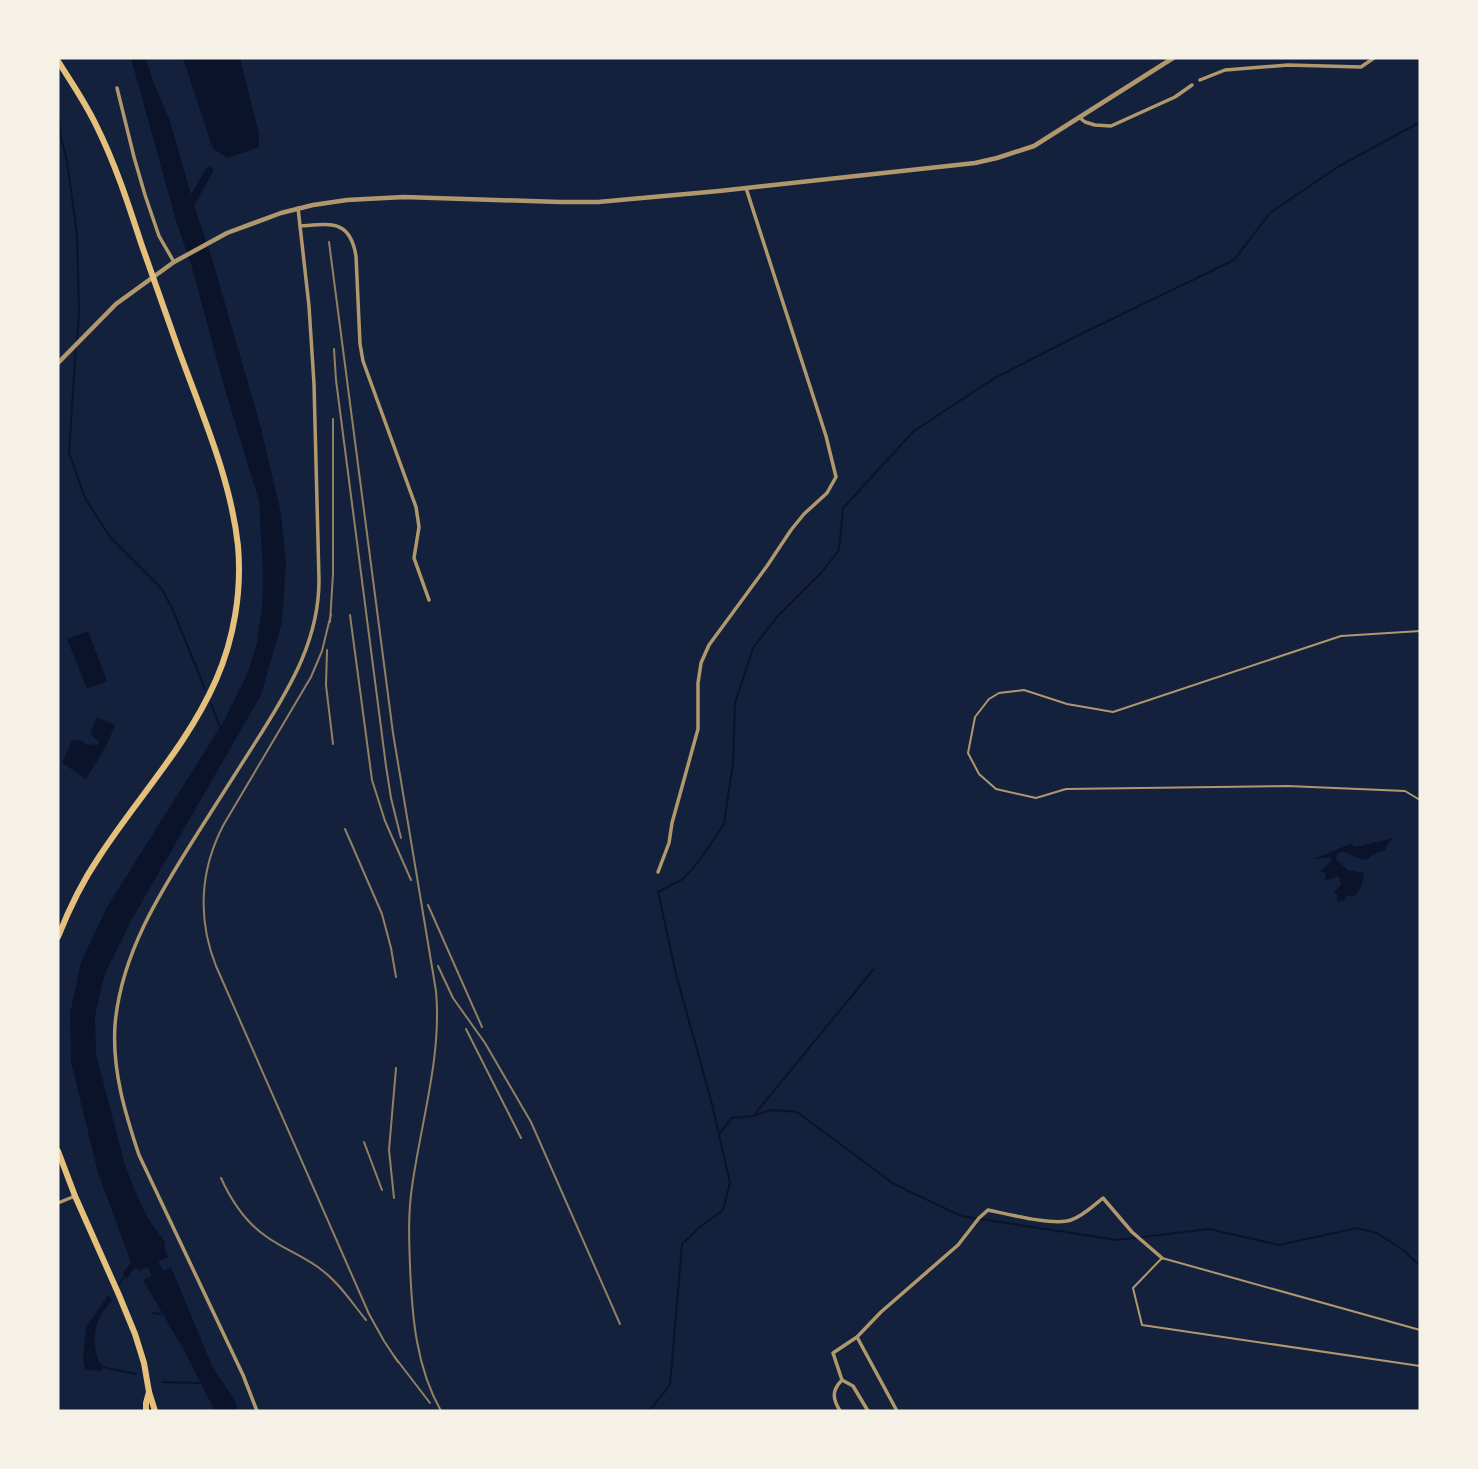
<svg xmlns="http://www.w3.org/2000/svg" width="1478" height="1469" viewBox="0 0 1478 1469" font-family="Rubik,sans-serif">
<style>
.water{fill:#0b132b}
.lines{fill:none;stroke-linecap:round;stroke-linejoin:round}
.stream{stroke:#0b132b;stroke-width:2}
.canal{stroke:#0b132b;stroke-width:8}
.river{stroke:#0b132b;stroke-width:12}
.service{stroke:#b1986c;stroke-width:2}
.minor{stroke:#b1986c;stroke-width:3.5}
.tertiary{stroke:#b1986c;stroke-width:4.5}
.primary{stroke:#e5c07b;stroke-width:6}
.rail{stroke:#918062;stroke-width:2}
</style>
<rect width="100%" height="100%" fill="#14213d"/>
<g class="water">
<polygon points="131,58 146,58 152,79 169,118 194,205 213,262 261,428 281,513 286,562 282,622 261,695 131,921 104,976 95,1016 96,1054 125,1165 135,1191 149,1220 165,1242 165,1250 168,1257 139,1271 136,1267 126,1279 123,1273 131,1262 98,1173 71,1062 70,1013 81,962 107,907 225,719 248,672 257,643 262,608 263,574 259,501 226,393 191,264 176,221"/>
<polygon points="183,58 240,58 259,134 259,147 228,158 213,149"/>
<polygon points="88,631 107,681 87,689 67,639"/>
<polygon points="97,717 115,725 106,747 86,779 62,763 72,740 83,741 85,744 98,745 99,742 90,734"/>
<path d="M1393,838L1386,847V850C1361,855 1375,868 1345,852L1338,853L1336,859L1348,870L1364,873C1362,882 1362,891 1353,897L1347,895L1344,901L1337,902V895L1334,892L1341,885L1340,879L1337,876L1332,879L1324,880L1326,877L1325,873L1320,871L1330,862L1332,857L1314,859L1350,844L1356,847Z"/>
<polygon points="171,1267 213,1368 234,1399 239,1411 215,1411 182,1347 143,1280"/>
<path d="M109,1294L112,1301C95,1318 90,1338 99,1362L103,1364L101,1371L85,1370L83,1357L86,1327Z"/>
</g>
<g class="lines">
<g class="stream">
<polyline points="58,90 58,78"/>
<polyline points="58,109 61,138 67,161 77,235 79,313 77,340"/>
<polyline points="76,346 69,453 85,498 110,537 161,588 172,608 205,689"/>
<polyline points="211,704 220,727"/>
<polyline points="754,1115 873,970"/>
<polyline points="719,1134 732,1118 754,1116 771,1110 797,1112 894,1184 961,1216 1117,1240 1209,1229 1279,1245 1357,1228 1377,1233 1403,1250 1420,1266"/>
<polyline points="118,1285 125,1276"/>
<polyline points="152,1313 162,1314"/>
<polyline points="102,1367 136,1374"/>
<polyline points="162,1382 200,1383"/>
<polyline points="649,1411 670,1385 682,1244 700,1227 723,1210 730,1183 712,1104 676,974 658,892 683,879 699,861 724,824 733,763 735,703 753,648 776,618 822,572 839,550 843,508 914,431 993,379 1081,334 1234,260 1270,213 1336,168 1420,122"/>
</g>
<polyline class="canal" points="188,208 209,171"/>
<polyline class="river" points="147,1251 164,1288"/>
<g class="service">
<polyline points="1420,631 1341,636 1113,712 1067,704 1024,690 999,693 989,699 975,717 968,753 979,774 996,789 1036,798 1066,789 1288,786 1405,791 1420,800"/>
<polyline points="1420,1330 1162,1258 1133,1288 1142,1325 1420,1366"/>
</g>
<g class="minor">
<polyline points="1200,80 1225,70 1288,65 1361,67 1374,58"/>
<polyline points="117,88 134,157 145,195 159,236 174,262"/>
<polyline points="1080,118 1085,122 1095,125 1111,126 1175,97 1192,85"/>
<path d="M300,226C331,224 350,219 356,256L360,344L363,361L416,507L419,527L414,558L429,600"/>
<polyline points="658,872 669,843 672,823 698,729 698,683 701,663 709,645 767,566 791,530 804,514 827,493 836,477 826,436 746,188"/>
<polyline points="58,1203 75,1196"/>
<polyline points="857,1337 897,1411"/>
<path d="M257,1411L243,1375L139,1155C125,1113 112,1070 115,1025C121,953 161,891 199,831C220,798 241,765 262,732C292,684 319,638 319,580L314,384L309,306L298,208"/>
<path d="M840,1411C833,1399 831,1391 842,1380"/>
<path d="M868,1411L853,1386L842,1380L833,1353L857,1337L881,1312L958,1245L979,1218L988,1210C1008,1214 1053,1226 1071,1220C1083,1216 1093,1206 1103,1198L1132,1232L1162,1258"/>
</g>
<polyline class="tertiary" points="58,363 116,304 174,262 227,233 281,213 313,205 347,200 404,197 560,202 598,202 719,191 975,163 997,158 1034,146 1173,58"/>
<g class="primary">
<path d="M58,61C71,82 85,102 96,125C115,163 128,203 141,243C153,278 166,313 178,348C201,412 231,479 238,546C242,591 234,639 216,680C187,746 138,797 99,857C82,882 69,909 58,937"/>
<polyline points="58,1151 75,1196 119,1295 135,1334 144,1363 149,1392 155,1411"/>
<polyline points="146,1411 146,1403 149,1392"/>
</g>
<g class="rail">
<path d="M329,242L393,733L436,991C442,1056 421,1122 412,1187C408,1213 409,1240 410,1266C412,1316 416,1367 441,1411"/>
<polyline points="334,349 336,380 386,766 391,798 401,838"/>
<path d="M331,614L322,651L311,677L224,824C200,869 197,918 216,966L369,1314L384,1341L398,1362"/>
<polyline points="350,615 372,780 385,821 411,880"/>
<polyline points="330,622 333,574 333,419"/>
<polyline points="327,650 326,685 333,744"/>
<polyline points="345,829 382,914 391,948 396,977"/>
<polyline points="428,905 482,1027"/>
<polyline points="438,966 453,998 485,1043 531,1122 620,1324"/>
<polyline points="466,1029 521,1138"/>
<polyline points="364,1142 382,1190"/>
<path d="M221,1178C231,1200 246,1223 267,1237C285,1250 306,1257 323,1271C340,1284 352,1303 366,1320"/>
<polyline points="394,1198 389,1150 396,1068"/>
<polyline points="394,1356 430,1403"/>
</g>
</g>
<rect width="1478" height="1469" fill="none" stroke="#f6f1e7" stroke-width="119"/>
</svg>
